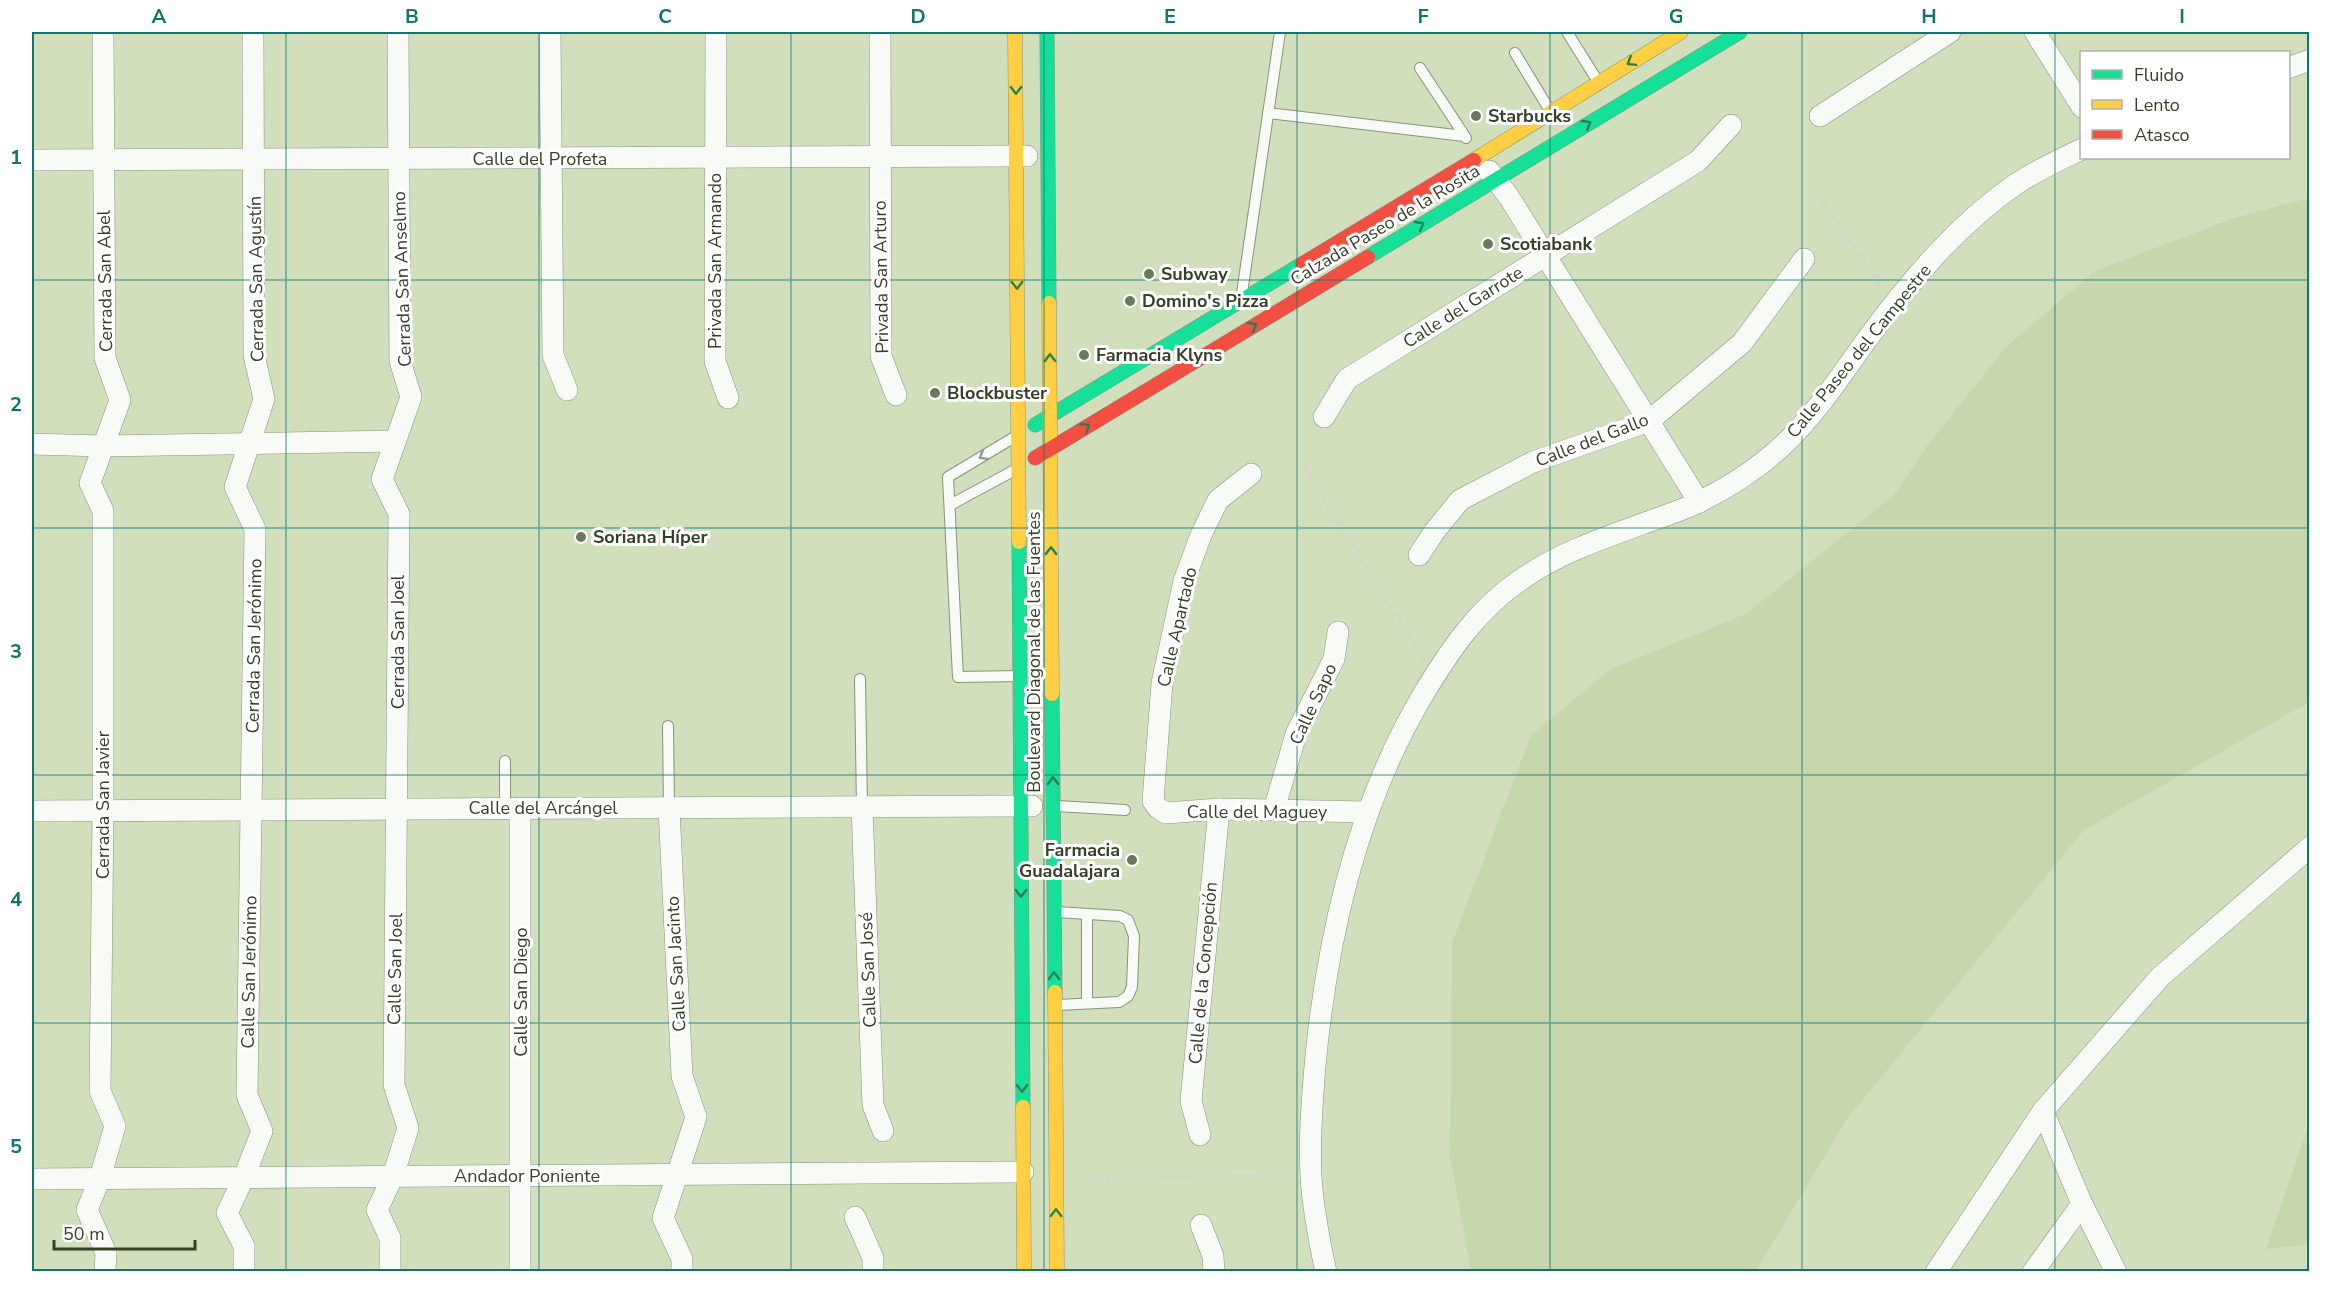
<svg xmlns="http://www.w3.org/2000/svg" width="2341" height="1303" viewBox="0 0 2341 1303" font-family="'Nunito Sans',sans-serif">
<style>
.green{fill:#c6d7ae}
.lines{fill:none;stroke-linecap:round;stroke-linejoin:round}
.lane-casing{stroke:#8a947a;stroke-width:12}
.street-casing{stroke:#8a947a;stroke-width:22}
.fast-casing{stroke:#8a947a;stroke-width:15}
.slow-casing{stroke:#8a947a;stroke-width:15}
.jam-casing{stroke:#8a947a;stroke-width:15}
.path{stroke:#d2d6cc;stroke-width:4;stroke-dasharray:4.5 4.5;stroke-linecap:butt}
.lane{stroke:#f8faf5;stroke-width:10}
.street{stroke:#f8faf5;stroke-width:21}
.fast{stroke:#16e098;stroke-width:14}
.slow{stroke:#ffcf43;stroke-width:14}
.jam{stroke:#f24e42;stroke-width:14}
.oneway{stroke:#298054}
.oneway2{stroke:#979d8e}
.grid{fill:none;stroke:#0f766e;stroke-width:1.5;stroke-opacity:0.55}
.poi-dot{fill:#6c785c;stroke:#fff;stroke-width:2}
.labels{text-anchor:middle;stroke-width:6;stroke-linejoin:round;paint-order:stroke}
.poi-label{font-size:18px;font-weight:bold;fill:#364027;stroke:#fff;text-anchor:start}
.street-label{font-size:18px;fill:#364027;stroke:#fff}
.neatline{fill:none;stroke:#0f766e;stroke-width:2}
.grid-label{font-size:20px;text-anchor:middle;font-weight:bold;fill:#0f766e}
</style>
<rect width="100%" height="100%" fill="#d1dfbd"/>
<g class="green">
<polygon points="2309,198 2309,702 2084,830 1847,1119 1756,1271 1471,1271 1450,1156 1452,943 1531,735 1611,669 1746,614 1894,495 1927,446 2006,347 2095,271 2234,218"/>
<polygon points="2309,1124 2309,1244 2266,1249"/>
</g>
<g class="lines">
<defs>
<g id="lane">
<polyline points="1567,32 1597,80"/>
<polyline points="1515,53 1549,109"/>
<polyline points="1420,68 1466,138"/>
<polyline points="1268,113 1464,136"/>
<polyline points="1242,293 1280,32"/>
<polyline points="1013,438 948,477 958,677 1018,676"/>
<polyline points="950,505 1013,471"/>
<polyline points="860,679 862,807"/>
<polyline points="668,726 669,808"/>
<polyline points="505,761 505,809"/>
<polyline points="1057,806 1125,810"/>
<polyline points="1057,912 1120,916 1128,920 1134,936 1132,987 1128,996 1119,1002 1058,1005"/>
<polyline points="1087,914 1087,1003"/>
</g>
<g id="street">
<polyline points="103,32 105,358 120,400 90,483 103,511 103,811 100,1091 115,1126 100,1178 87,1210 106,1253 105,1272"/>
<polyline points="550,32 553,355 567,390"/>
<polyline points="716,32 715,361 728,398"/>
<polyline points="880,32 881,356 896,395"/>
<polyline points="2035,32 2082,107"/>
<polyline points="2288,68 2310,60"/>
<polyline points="1820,116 1950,32"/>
<polyline points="32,160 1027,156"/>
<polyline points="1489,171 1509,197 1699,502"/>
<polyline points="1324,417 1347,379 1698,161 1731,125"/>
<polyline points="32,444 103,446 395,441"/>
<polyline points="1251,474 1218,500 1201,535 1184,581 1162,683 1153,801 1158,808 1166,813 1219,809 1367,812"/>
<polyline points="1419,555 1434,532 1460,500 1533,462 1649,421 1742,343 1804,259"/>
<polyline points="862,807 873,1105 883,1131"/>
<polyline points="520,808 520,1272"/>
<polyline points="669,808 682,1076 696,1117 663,1218 682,1259 682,1272"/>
<polyline points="1274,810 1296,734 1334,659 1338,632"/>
<polyline points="32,811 1032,806"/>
<polyline points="2043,1111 2082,1204 2116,1272"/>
<polyline points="1200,1135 1191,1101 1219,809"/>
<polyline points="32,1179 1023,1172"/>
<polyline points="855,1217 873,1258 873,1272"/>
<polyline points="1201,1225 1213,1256 1214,1272"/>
<polyline points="244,1272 244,1246 227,1213 244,1177 262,1131 247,1095 255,529 235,487 264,399 254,355 253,32"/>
<polyline points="390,1272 390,1238 377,1210 393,1176 408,1128 394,1085 399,514 382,479 411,397 400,361 398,32"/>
<path d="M1326,1272C1319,1240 1313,1209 1311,1177C1309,1140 1312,1102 1315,1066C1327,936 1357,805 1424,693C1450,650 1477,610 1519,581C1560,552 1606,537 1653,520C1669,514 1686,509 1701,501C1729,487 1758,468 1781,447C1815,416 1841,375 1868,338C1910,281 1958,224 2016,184C2037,170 2059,160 2082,149"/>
<polyline points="1936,1272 2043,1111 2160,977 2310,847"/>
<polyline points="2033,1272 2082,1204"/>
</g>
<g id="fast">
<polyline points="1047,32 1049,303"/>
<polyline points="1368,257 1740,32"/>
<polyline points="1035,425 1302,264"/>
<polyline points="1019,542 1023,1107"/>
<polyline points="1052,694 1055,992"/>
</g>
<g id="slow">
<polyline points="1015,32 1019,542"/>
<polyline points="1474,160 1681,32"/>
<polyline points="1049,303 1052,694"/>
<polyline points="1055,992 1057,1272"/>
<polyline points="1023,1107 1024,1272"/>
</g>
<g id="jam">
<polyline points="1302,264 1474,160"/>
<polyline points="1035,458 1368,257"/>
</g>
</defs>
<use href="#lane" class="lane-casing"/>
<use href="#street" class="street-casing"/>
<use href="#fast" class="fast-casing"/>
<use href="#slow" class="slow-casing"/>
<use href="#jam" class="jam-casing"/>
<g class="path">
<polyline points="1822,201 1882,289"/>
<polyline points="1304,467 1424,660"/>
<polyline points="1088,1179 1294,1176"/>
</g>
<use href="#lane" class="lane"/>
<use href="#street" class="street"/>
<use href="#fast" class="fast"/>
<use href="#slow" class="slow"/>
<use href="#jam" class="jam"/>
</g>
<defs><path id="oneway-chevron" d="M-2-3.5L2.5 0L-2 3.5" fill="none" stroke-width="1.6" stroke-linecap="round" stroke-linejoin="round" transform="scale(1.5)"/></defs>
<g class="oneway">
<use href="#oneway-chevron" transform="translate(1631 62) rotate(148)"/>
<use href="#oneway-chevron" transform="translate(1016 90) rotate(90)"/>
<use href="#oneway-chevron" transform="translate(1587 124) rotate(-31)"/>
<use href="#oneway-chevron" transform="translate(1420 225) rotate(-31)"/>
<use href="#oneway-chevron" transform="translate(1017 285) rotate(90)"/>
<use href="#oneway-chevron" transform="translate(1253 326) rotate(-31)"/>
<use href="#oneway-chevron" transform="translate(1050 358) rotate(-91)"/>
<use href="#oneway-chevron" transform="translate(1086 427) rotate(-31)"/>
<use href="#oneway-chevron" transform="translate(1051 551) rotate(-90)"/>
<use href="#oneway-chevron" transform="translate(1053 781) rotate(-90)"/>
<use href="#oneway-chevron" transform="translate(1021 893) rotate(90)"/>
<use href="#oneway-chevron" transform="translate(1054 976) rotate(-91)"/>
<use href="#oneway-chevron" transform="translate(1022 1088) rotate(90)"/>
<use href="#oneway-chevron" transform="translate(1056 1213) rotate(-90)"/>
</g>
<use class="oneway2" href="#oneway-chevron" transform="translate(983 456) rotate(149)"/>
<path class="grid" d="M286,32V1272M539,32V1272M791,32V1272M1044,32V1272M1297,32V1272M1550,32V1272M1802,32V1272M2055,32V1272M32,280H2310M32,528H2310M32,775H2310M32,1023H2310"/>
<g class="poi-dot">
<circle cx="1476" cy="116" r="6"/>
<circle cx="1488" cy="244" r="6"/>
<circle cx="1149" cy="274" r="6"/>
<circle cx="1130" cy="301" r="6"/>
<circle cx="1084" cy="355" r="6"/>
<circle cx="935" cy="393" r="6"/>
<circle cx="581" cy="537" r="6"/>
<circle cx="1132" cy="860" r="6"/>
</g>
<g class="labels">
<g class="poi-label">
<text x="1488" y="122">Starbucks</text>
<text x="1500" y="250">Scotiabank</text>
<text x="1161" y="280">Subway</text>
<text x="1142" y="307">Domino's Pizza</text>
<text x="1096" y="361">Farmacia Klyns</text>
<text x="947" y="399">Blockbuster</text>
<text x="593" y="543">Soriana Híper</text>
<text x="1120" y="856" text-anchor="end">Farmacia<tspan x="1120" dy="21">Guadalajara</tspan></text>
</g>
<g class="street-label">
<text x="540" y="165">Calle del Profeta</text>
<text transform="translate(1385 225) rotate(-31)" y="6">Calzada Paseo de la Rosita</text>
<text transform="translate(715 261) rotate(-90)" y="6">Privada San Armando</text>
<text transform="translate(881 277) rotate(-91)" y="6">Privada San Arturo</text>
<text transform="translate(256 279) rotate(-91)" y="6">Cerrada San Agustín</text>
<text transform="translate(402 279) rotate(-92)" y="6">Cerrada San Anselmo</text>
<text transform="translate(105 281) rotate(-91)" y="6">Cerrada San Abel</text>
<text transform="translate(1463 307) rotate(-32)" y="6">Calle del Garrote</text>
<text transform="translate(1859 351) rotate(-51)" y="6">Calle Paseo del Campestre</text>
<text transform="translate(1592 440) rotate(-21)" y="6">Calle del Gallo</text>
<text transform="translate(1177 627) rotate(-77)" y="6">Calle Apartado</text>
<text transform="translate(398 642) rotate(-90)" y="6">Cerrada San Joel</text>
<text transform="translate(254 646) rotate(-89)" y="6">Cerrada San Jerónimo</text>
<text transform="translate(1034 652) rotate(-90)" y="6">Boulevard Diagonal de las Fuentes</text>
<text transform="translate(1313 704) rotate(-65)" y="6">Calle Sapo</text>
<text transform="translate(103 805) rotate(-90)" y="6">Cerrada San Javier</text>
<text x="543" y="814">Calle del Arcángel</text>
<text x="1257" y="818">Calle del Maguey</text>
<text transform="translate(676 964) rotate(-93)" y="6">Calle San Jacinto</text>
<text transform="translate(395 969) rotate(-89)" y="6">Calle San Joel</text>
<text transform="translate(868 970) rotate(-92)" y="6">Calle San José</text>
<text transform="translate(249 972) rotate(-89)" y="6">Calle San Jerónimo</text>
<text transform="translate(1203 973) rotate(-85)" y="6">Calle de la Concepción</text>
<text transform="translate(521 992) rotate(-90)" y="6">Calle San Diego</text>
<text x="527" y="1182">Andador Poniente</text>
</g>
</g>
<rect width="2341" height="1303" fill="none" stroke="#ffffff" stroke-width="66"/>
<rect x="2080" y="51" width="210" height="108" fill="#ffffff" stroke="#afb3a9" stroke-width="1.5"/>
<rect x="2092" y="70" width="30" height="9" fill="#16e098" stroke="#afb3a9" stroke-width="1.5"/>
<text x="2134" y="81" font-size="18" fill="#364027">Fluido</text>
<rect x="2092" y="100" width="30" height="9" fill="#ffcf43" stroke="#afb3a9" stroke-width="1.5"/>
<text x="2134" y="111" font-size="18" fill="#364027">Lento</text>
<rect x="2092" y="130" width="30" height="9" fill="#f24e42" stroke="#afb3a9" stroke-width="1.5"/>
<text x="2134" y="141" font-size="18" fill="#364027">Atasco</text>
<path d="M54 1240v9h141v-9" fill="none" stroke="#364027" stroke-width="3"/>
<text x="63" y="1240" font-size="18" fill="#364027" stroke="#ffffff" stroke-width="4.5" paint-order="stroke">50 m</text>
<rect x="33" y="33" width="2275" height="1237" class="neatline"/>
<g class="grid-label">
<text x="159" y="23">A</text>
<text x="412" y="23">B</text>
<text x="665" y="23">C</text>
<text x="918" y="23">D</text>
<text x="1170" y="23">E</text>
<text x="1423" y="23">F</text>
<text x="1676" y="23">G</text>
<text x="1929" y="23">H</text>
<text x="2182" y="23">I</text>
<text x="16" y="164">1</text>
<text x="16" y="411">2</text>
<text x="16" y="658">3</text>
<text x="16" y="906">4</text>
<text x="16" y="1153">5</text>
</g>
</svg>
